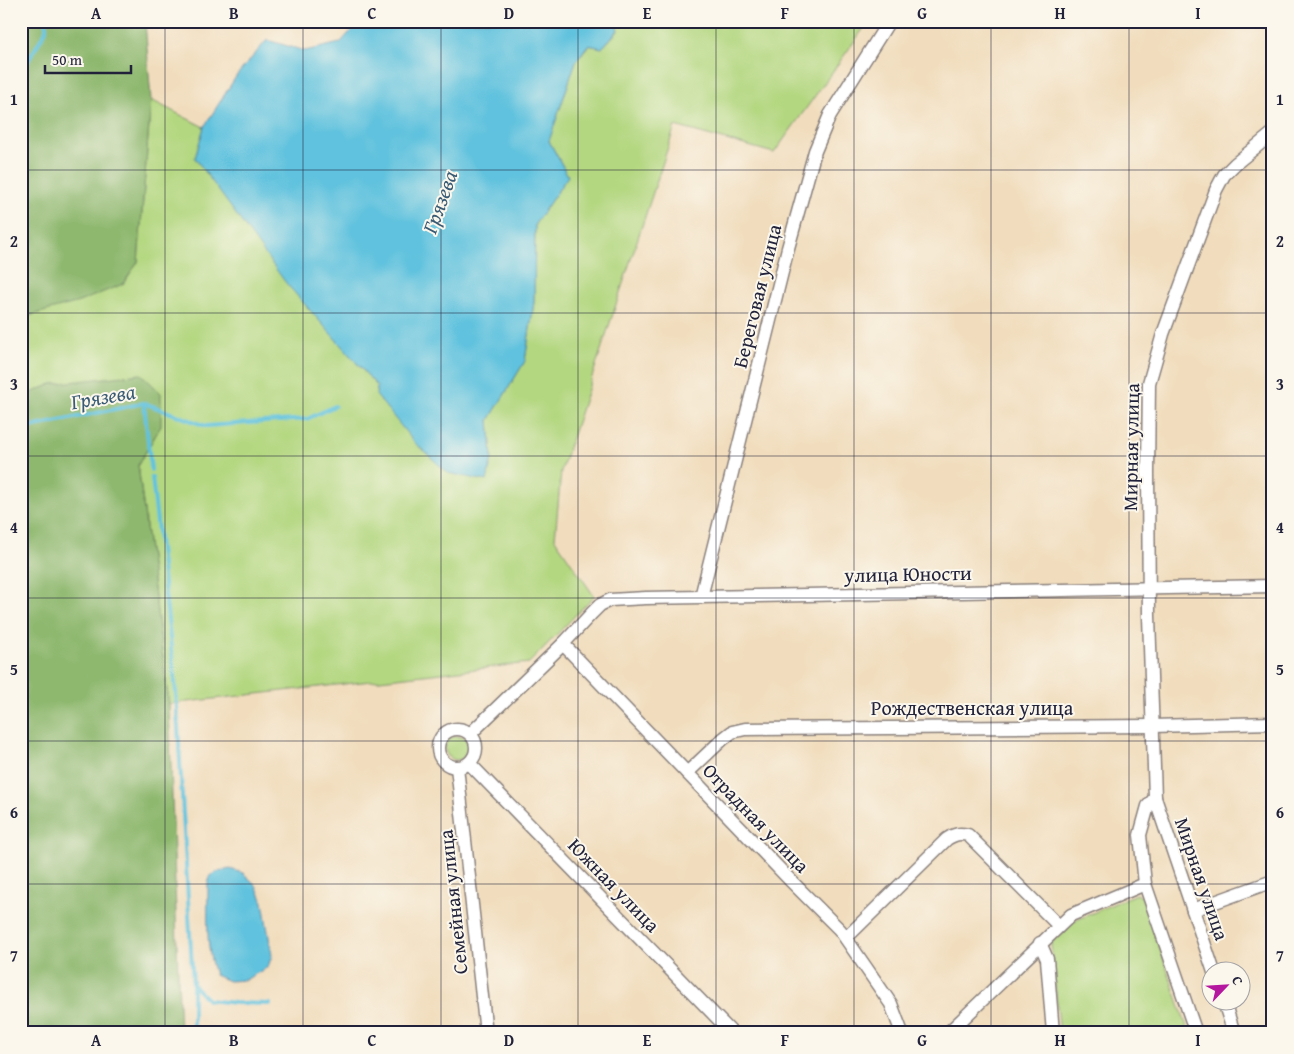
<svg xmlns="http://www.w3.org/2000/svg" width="1294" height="1054" viewBox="0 0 1294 1054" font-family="'Gentium Book Plus',serif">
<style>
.green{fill:#b3d780;stroke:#6a7c5e}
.forest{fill:#8eb86e;stroke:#586d54}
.water{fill:#60c2de;stroke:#41728c}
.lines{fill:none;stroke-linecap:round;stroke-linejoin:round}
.stream{stroke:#60c2de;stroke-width:4}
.street-casing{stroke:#8a807c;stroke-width:15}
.street{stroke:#fff;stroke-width:12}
.grid{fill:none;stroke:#22223b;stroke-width:1;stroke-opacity:0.55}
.labels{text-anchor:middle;stroke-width:4;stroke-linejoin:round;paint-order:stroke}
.street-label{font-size:20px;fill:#22223b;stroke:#fbf7ec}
.water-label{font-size:21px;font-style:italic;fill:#385a74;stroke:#fbf7ec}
.neatline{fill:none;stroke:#22223b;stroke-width:2}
.grid-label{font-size:16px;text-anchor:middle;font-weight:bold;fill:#22223b}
</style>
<rect width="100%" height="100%" fill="#fbf7ec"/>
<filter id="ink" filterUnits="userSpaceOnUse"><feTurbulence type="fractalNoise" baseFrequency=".02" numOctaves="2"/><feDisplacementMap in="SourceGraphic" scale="10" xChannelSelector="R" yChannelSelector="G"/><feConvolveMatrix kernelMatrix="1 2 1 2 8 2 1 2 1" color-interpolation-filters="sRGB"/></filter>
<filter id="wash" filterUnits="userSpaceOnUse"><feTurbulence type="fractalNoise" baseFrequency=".0096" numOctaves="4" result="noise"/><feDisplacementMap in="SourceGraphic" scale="20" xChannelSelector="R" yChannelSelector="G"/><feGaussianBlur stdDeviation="1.12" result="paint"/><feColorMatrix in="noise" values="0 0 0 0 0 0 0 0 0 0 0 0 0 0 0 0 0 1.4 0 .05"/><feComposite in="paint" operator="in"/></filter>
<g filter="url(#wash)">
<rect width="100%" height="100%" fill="#f1ddbd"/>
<g class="green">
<polygon points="615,21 869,21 774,153 675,126 561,471 555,539 594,596 529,663 169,704 138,465 161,426 21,397 21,318 26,317 138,262 151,100 204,127 195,158 293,290 377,386 492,458 489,420 525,361 534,302 535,224 568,176 549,141 576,61 589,45 602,48 618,31"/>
<circle cx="457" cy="748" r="12"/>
<polygon points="1136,894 1142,897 1189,1033 1060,1033 1051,945 1054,939 1072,922"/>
</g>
<g class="forest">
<polygon points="21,21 145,21 151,100 138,262 123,284 79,302 21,318"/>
<polygon points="141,374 161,393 161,426 138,465 169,704 180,1033 21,1033 21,397 52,384"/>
</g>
<g class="water">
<polygon points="360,21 615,21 618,30 602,48 588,45 576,61 549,141 568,176 535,224 534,302 525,361 489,420 492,458 487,481 448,473 414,442 376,395 377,386 286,283 195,158 204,127 237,75 267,40 305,51 340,43"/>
<path d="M230,869L243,873L256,885L263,902L272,955L268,967L245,980L229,981L215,975C205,947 208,913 208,883L209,877L217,872Z"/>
</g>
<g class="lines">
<g class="stream">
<polyline points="21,76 27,63 46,30 46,21"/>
<polyline points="144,403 151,470"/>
<polyline points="21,429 144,403 206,426 307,419 335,406"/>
<polyline points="152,477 176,692 193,985 193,1033"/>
<polyline points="193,985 208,1000 235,1003 270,1004"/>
</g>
</g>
</g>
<g filter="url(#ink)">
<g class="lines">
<defs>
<g id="street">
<polyline points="701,597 788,248 815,151 830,115 889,21"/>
<polyline points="563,644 791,881 840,930 891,1004 902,1033"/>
<circle cx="457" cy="748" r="19"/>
<polyline points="470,734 563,644 592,613 600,605 610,600 646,598 1273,586"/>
<polyline points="469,763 732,1033"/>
<polyline points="457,767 486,1033"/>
<polyline points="687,773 723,739 732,732 745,729 1152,726 1273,723"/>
<polyline points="1155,798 1148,806 1140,835 1145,884 1196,1033"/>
<polyline points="1193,910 1273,881"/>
<path d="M846,938L947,839C955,834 959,833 968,835L1059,926"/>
<polyline points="1040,943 1047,959 1053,1033"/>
<polyline points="1214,972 1155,798 1149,616 1148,473 1149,383 1163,334 1216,190 1224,175 1235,164 1273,133"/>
<polyline points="1224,1002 1234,1033"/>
<polyline points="948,1033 1071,915 1145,884"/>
</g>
</defs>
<use href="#street" class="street-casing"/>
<use href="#street" class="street"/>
</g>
</g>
<path class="grid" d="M165,21V1033M303,21V1033M441,21V1033M578,21V1033M716,21V1033M854,21V1033M991,21V1033M1129,21V1033M21,170H1273M21,313H1273M21,456H1273M21,598H1273M21,741H1273M21,884H1273"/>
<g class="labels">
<g class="street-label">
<text transform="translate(757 296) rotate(-76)" y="7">Береговая улица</text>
<text transform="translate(1131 447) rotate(-89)" y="7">Мирная улица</text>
<text transform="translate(908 574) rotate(-1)" y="7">улица Юности</text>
<text x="972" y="715">Рождественская улица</text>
<text transform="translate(756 818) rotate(46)" y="7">Отрадная улица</text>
<text transform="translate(1202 879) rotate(71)" y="7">Мирная улица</text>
<text transform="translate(614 885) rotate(46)" y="7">Южная улица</text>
<text transform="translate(453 902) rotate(-96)" y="7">Семейная улица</text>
</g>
<g class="water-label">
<text transform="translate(440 202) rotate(-70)" y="7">Грязева</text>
<text transform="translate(103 397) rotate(-10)" y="7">Грязева</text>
</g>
</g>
<rect width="1294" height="1054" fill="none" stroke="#fbf7ec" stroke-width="55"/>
<g transform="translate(1226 986) rotate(65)"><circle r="24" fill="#fbf7ec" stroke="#a4a2a5"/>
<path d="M0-4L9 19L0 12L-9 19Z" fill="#b5179e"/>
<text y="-8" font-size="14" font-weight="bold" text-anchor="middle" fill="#22223b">С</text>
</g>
<path d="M45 65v8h86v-8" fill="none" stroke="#22223b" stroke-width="2.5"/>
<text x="52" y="65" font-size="15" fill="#22223b" stroke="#fbf7ec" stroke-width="4" paint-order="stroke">50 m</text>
<rect x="28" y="28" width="1238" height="998" class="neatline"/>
<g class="grid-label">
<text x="96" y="19">A</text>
<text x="234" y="19">B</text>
<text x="372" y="19">C</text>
<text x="509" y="19">D</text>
<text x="647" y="19">E</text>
<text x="785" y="19">F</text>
<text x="922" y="19">G</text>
<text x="1060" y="19">H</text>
<text x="1198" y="19">I</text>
<text x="14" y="105">1</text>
<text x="1280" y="105">1</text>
<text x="14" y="247">2</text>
<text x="1280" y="247">2</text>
<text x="14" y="390">3</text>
<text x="1280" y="390">3</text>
<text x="14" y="533">4</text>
<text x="1280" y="533">4</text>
<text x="14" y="675">5</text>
<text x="1280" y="675">5</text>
<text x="14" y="818">6</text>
<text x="1280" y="818">6</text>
<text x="14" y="961">7</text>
<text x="1280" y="961">7</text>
<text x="96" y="1046">A</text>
<text x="234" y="1046">B</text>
<text x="372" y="1046">C</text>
<text x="509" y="1046">D</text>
<text x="647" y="1046">E</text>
<text x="785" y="1046">F</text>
<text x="922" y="1046">G</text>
<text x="1060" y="1046">H</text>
<text x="1198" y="1046">I</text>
</g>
</svg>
